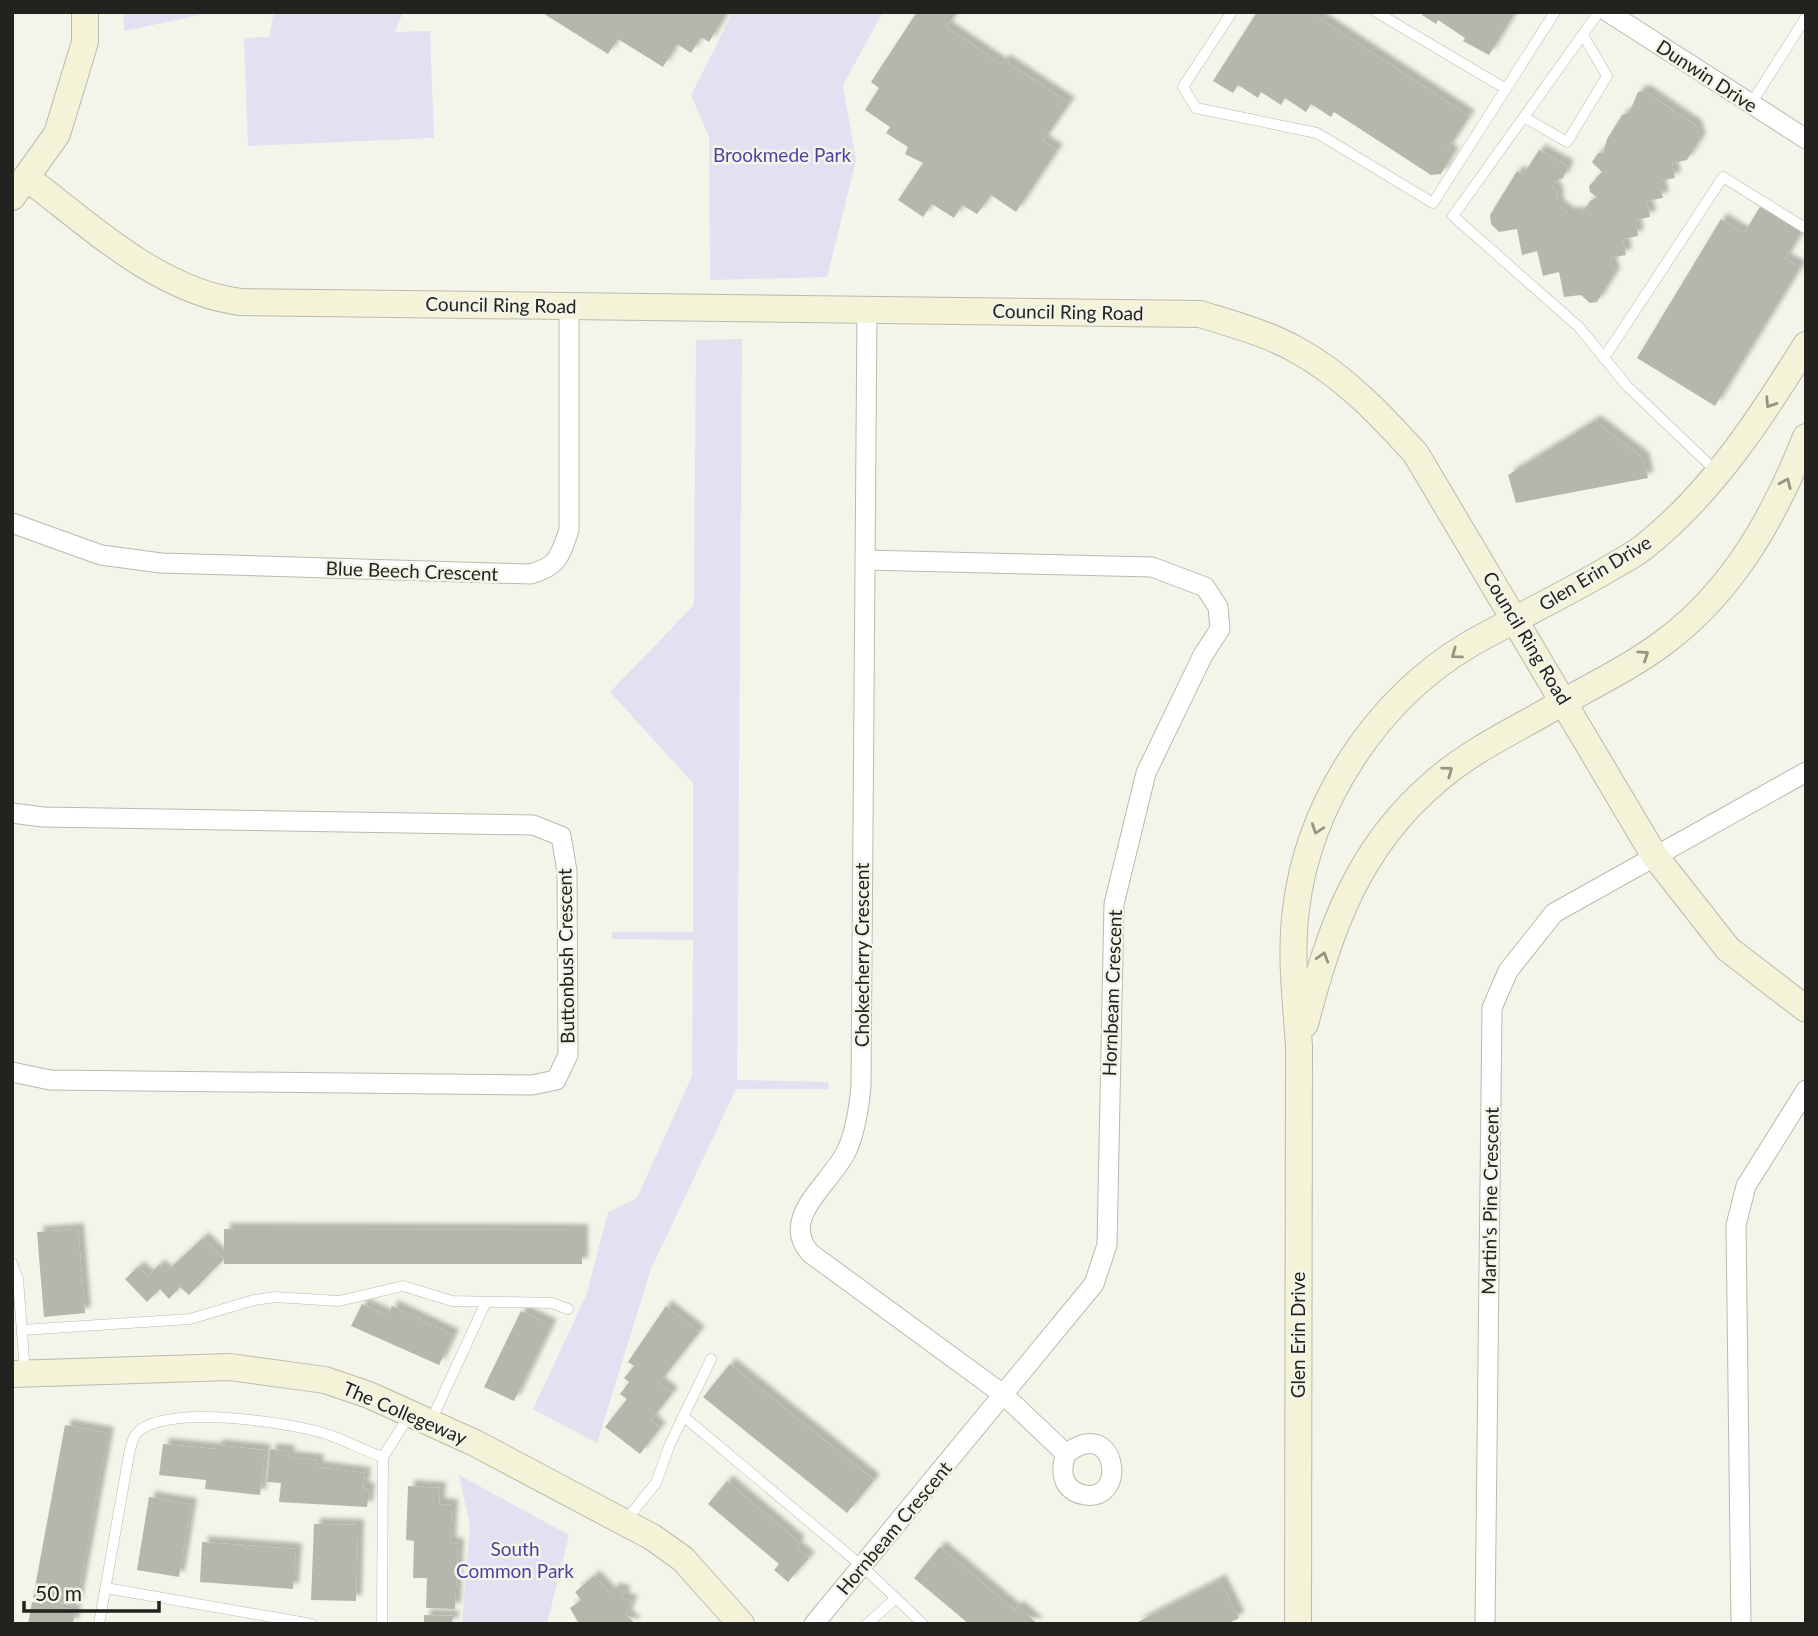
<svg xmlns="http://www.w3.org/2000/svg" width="1818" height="1636" viewBox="0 0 1818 1636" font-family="Lato,sans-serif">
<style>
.green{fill:#e1e1f1}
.building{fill:#b6b6ac;filter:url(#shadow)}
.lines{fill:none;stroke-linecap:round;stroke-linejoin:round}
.lane-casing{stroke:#b9baaf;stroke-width:11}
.street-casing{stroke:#b9baaf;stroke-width:21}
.secondary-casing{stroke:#b9baaf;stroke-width:28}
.lane{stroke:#fff;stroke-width:10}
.street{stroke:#fff;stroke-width:19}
.secondary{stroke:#f4f3d7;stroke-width:26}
.oneway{stroke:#969584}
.labels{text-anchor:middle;stroke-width:5;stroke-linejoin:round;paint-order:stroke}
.street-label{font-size:19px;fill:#22221e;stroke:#f4f5ea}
.park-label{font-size:19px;fill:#5341a0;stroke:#f4f5ea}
</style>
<defs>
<filter id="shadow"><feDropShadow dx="6" dy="-6" stdDeviation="2" flood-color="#0004"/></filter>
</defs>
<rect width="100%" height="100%" fill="#f4f5ea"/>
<g class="green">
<polygon points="123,12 214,12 124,31"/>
<polygon points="274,12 403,12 395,32 430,31 434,138 248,146 244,38 269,37"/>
<polygon points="733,12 883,12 843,85 856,160 827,277 710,280 709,137 691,95"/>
<polygon points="742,339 737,1080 828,1082 829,1089 736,1089 651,1269 597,1443 533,1409 586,1296 608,1212 637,1198 692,1076 693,940 612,939 612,932 693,932 693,783 610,692 694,605 696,340"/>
<polygon points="459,1475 569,1535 547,1624 462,1624 470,1526"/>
</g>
<g class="building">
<polygon points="541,12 727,12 709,42 701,37 691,53 677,44 663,67 618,39 608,54"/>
<polygon points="917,12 951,12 955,14 946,27 1001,64 1004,60 1069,103 1043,141 1057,150 1016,212 991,195 977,214 962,205 954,218 932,204 923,217 898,200 923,163 905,154 908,147 886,133 890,127 865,110 879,88 871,82"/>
<polygon points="1257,12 1310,12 1469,116 1447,150 1453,153 1441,174 1431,175 1334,112 1331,117 1311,104 1306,112 1285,98 1281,105 1261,92 1258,98 1238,85 1233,93 1213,81"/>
<polygon points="1424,12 1515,12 1489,55 1463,41 1465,38 1438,20 1436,24 1422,15"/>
<polygon points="1645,91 1696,126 1700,139 1687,160 1672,163 1675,178 1659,181 1663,198 1647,201 1650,217 1635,220 1638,236 1623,239 1626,255 1610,258 1614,274 1597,302 1590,303 1581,295 1564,297 1559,272 1543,276 1537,251 1522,255 1517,229 1499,232 1491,224 1490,215 1517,171 1523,175 1539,150 1568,166 1563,178 1557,180 1552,187 1557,191 1558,205 1568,213 1582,213 1590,201 1597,197 1590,192 1589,186 1602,172 1592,162 1598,153 1603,153 1607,139 1622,115 1629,113 1638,92"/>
<polygon points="1760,207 1801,232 1785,259 1800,267 1715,406 1637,358 1721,219 1744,233"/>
<polygon points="1595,421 1643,458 1648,478 1516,503 1508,475"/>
<polygon points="78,1229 85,1313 44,1317 37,1232"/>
<polygon points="224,1229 582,1230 582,1264 224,1264"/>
<polygon points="203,1238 224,1259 189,1295 180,1287 169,1299 160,1289 147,1302 125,1279 138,1267 148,1276 159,1265 166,1272"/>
<polygon points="362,1304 388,1316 392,1306 453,1335 439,1365 351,1326"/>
<polygon points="666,1306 699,1332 659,1383 672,1393 651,1420 660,1428 640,1454 605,1427 627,1399 620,1394 629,1382 624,1378 634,1366 628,1362"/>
<polygon points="521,1311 551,1325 514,1401 484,1387"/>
<polygon points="730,1364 874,1480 847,1513 703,1397"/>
<polygon points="65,1425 108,1433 76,1606 33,1598"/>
<polygon points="163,1444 216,1449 216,1445 265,1450 260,1495 205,1489 206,1480 159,1475"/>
<polygon points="270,1449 289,1451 288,1457 318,1460 317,1467 365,1473 363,1488 369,1489 367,1507 279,1502 281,1483 267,1482"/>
<polygon points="727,1481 799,1542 796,1547 809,1558 788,1582 774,1570 779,1564 708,1504"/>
<polygon points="408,1486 440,1488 439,1504 452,1505 450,1543 458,1544 455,1609 426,1608 427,1578 413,1578 414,1541 406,1540"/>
<polygon points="149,1497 191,1504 179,1577 137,1570"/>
<polygon points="314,1524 358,1525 356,1601 311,1600"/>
<polygon points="202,1542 296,1549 293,1589 200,1582"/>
<polygon points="940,1547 1015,1610 1017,1606 1038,1624 969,1624 914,1578"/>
<polygon points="594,1576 611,1594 613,1588 625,1592 622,1598 632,1601 626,1615 636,1624 579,1624 570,1608 581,1600 575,1592"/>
<polygon points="1220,1580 1239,1618 1227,1624 1134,1624"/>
<polygon points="32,1602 75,1610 73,1624 28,1624"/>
<polygon points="424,1615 453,1616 452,1624 424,1624"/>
</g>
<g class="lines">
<defs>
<g id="lane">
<polyline points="1232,12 1183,87 1196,108 1317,133 1433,203 1555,12"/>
<polyline points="1376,12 1506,89"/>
<polyline points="1599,12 1453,216 1579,327 1627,386 1716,471"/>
<polyline points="1751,104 1806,17"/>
<polyline points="1524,117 1567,142 1607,76 1583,35"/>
<polyline points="1604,358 1723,177 1805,228"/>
<polyline points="12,1263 18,1279 25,1373"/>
<polyline points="22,1330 190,1319 254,1300 275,1297 339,1301 403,1286 452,1301 552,1303 568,1309"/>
<polyline points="683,1416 862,1566 923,1624"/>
<polyline points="431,1421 485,1304"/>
<polyline points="383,1457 409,1416"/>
<polyline points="626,1520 656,1483 670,1444 711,1359"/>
<polyline points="106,1588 312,1624"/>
<path d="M99,1624L130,1449C132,1445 133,1437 136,1434C163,1402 297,1423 332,1436C349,1442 365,1451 383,1457L382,1624"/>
<polyline points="867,1624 896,1598"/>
</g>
<g id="street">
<polyline points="1608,12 1806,139"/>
<path d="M867,310L861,1086C859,1108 856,1130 847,1150C833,1182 778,1217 810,1253L1004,1395L1066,1454C1059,1473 1063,1491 1085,1495C1129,1502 1116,1414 1066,1454"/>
<path d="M12,523L101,555L161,563L530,574C558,567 560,556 569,530V306"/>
<polyline points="12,813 43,817 533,825 561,836 567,871 568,1055 556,1080 532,1085 50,1080 12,1072"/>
<polyline points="814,1624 1094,1284 1107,1245 1114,904 1146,773 1203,655 1220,629 1218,607 1205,587 1152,567 865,560"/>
<polyline points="1485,1624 1492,1008 1508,971 1554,913 1806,772"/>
<polyline points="1741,1624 1736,1225 1746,1186 1806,1090"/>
</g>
<g id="secondary">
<path d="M27,178C91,226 158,291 240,302L1200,314C1232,324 1266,333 1295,349C1343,375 1380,414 1416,454L1654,855L1728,949L1806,1009"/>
<polyline points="12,197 57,134 85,42 85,12"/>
<path d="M1305,1024C1330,929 1357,848 1436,781C1468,753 1507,734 1544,713C1585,689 1629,669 1667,640C1735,588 1775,515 1806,437"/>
<polyline points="12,1374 230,1367 325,1380 369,1395 475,1443 652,1537 683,1559 741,1624"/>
<path d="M1298,1624L1299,1046C1296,1001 1290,955 1296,909C1309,802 1377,699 1470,644C1514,619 1560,597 1605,571C1618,563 1633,556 1645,546C1712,493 1762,416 1806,345"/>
</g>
</defs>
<use href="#lane" class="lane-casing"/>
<use href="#street" class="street-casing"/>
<use href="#secondary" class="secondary-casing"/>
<use href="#lane" class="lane"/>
<use href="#street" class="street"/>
<use href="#secondary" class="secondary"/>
</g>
<defs><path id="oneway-chevron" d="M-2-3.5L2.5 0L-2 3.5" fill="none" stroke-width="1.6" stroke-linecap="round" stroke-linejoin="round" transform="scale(1.75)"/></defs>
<g class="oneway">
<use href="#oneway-chevron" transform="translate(1770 403) rotate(123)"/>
<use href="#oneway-chevron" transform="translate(1786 483) rotate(-66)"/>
<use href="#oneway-chevron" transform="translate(1456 654) rotate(144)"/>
<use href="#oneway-chevron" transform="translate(1644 655) rotate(-34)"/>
<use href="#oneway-chevron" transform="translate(1448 771) rotate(-36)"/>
<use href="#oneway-chevron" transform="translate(1317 829) rotate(109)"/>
<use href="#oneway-chevron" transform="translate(1323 957) rotate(-73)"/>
</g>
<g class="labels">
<g class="street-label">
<text transform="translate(1707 76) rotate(33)" y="7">Dunwin Drive</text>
<text transform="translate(501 305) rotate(1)" y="7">Council Ring Road</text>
<text transform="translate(1068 312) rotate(1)" y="7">Council Ring Road</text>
<text transform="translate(412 571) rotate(2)" y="7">Blue Beech Crescent</text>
<text transform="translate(1595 573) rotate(-31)" y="7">Glen Erin Drive</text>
<text transform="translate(1527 638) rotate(59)" y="7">Council Ring Road</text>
<text transform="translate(862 955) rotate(-90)" y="7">Chokecherry Crescent</text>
<text transform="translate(566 956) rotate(-91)" y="7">Buttonbush Crescent</text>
<text transform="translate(1112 993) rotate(-88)" y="7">Hornbeam Crescent</text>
<text transform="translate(1490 1201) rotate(-89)" y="7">Martin's Pine Crescent</text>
<text transform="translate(1298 1335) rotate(-90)" y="7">Glen Erin Drive</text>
<text transform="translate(405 1413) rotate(23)" y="7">The Collegeway</text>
<text transform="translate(894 1528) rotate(-50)" y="7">Hornbeam Crescent</text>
</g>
<g class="park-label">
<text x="782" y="162">Brookmede Park</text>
<text x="515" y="1556">South<tspan x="515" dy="22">Common Park</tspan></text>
</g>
</g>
<rect width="1818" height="1636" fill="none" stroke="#22221e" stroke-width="28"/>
<path d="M24 1601v10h135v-10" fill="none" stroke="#22221e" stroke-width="3.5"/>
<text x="35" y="1601" font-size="21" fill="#22221e" stroke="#f4f5ea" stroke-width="5" paint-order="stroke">50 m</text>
</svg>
